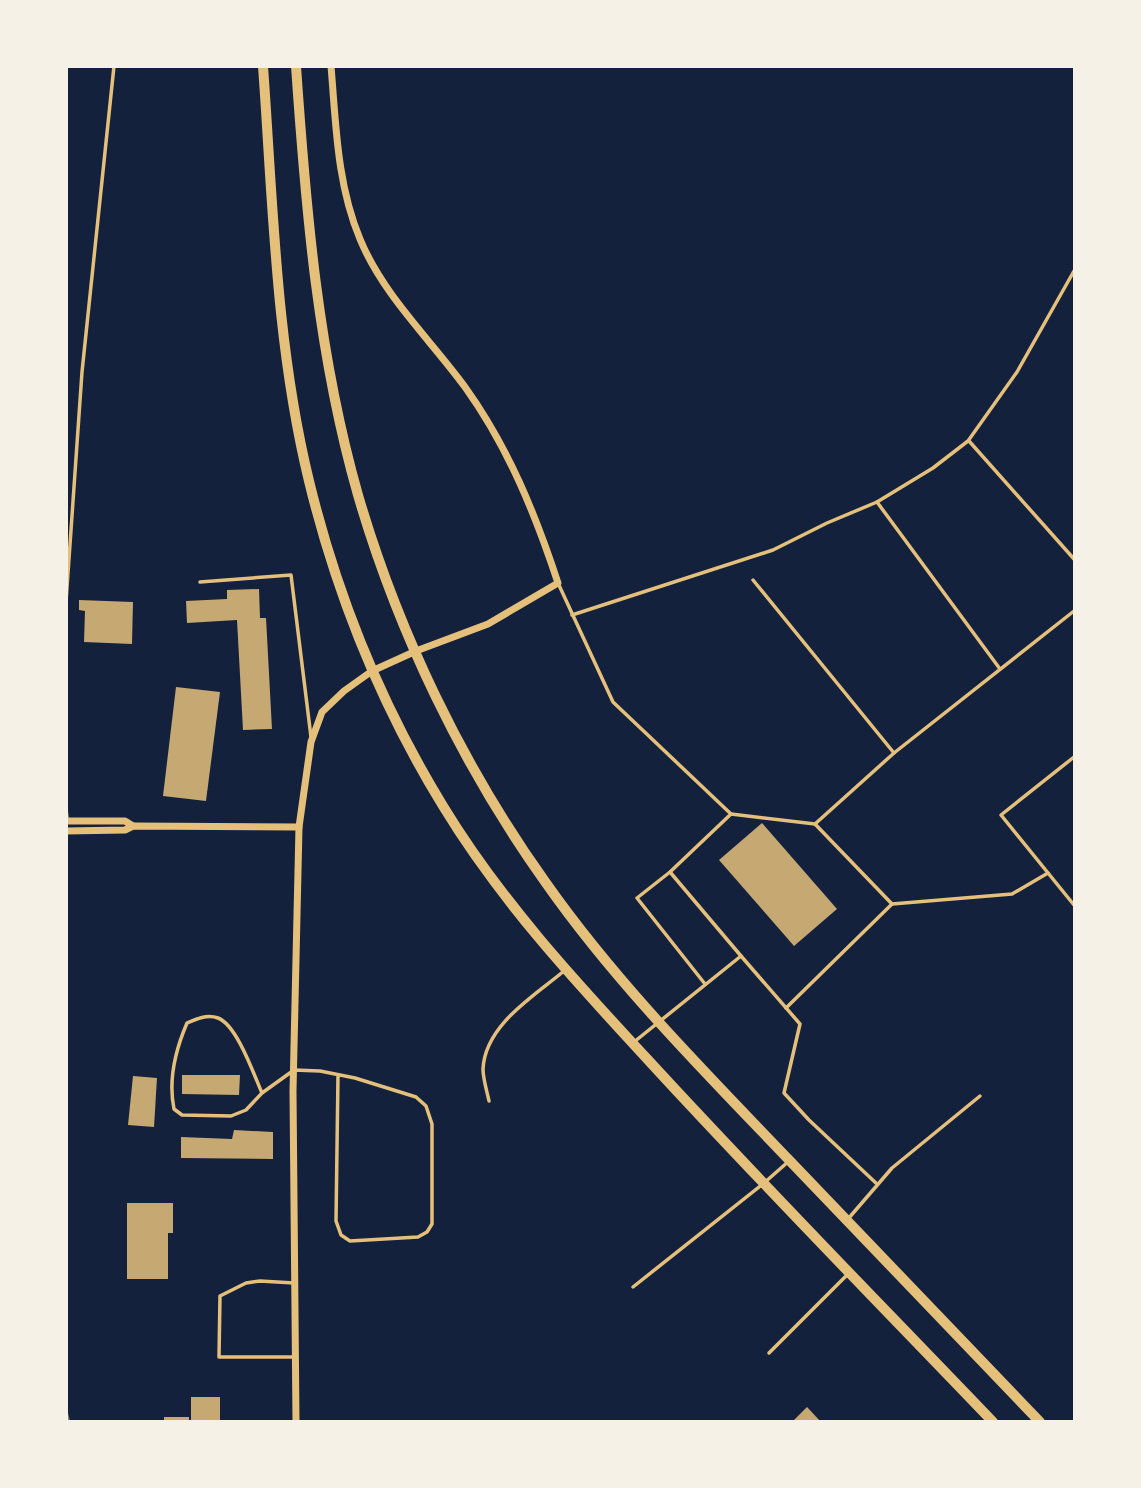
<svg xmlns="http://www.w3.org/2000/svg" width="1141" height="1488" viewBox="0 0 1141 1488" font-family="Lato,sans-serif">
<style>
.building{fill:#c6a872}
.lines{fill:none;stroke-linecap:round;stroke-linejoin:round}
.service{stroke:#e5c07b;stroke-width:3.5}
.minor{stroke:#e5c07b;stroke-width:7}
.secondary{stroke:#e5c07b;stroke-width:10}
.rail{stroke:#918062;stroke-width:4.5}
</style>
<rect width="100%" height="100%" fill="#14213d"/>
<g class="building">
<polygon points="259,589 260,618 266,618 272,729 243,730 237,620 187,623 186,601 227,599 227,590"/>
<polygon points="79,600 133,602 132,644 84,642 85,611 79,610"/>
<polygon points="176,687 220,692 206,801 163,796"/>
<polygon points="762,823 837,909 794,946 719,860"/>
<polygon points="182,1075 240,1075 239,1095 182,1094"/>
<polygon points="133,1076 157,1078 154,1127 128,1125"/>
<polygon points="234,1130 273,1132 273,1159 181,1158 181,1137 232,1139"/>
<polygon points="127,1203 173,1203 173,1233 168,1233 168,1279 127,1279"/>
<rect x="191" y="1397" width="29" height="25"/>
<polygon points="807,1407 821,1422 792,1422"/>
<rect x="164" y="1417" width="25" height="5"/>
</g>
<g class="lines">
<g class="service">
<polyline points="969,441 1074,559"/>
<polyline points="877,502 1000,669"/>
<polyline points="753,580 894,753"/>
<polyline points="200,582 291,575 311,737"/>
<polyline points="558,583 613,702 731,814 670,872 637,898 705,984"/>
<polyline points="66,602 82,372 114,66"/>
<polyline points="572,615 773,550 827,523 877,502 933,468 968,441 1017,372 1074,271"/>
<polyline points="1074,757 1001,815 1074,905"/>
<polyline points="66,808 67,819"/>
<polyline points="731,814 815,824 892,904"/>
<polyline points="815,824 894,753 1074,611"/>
<polyline points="670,872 741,956"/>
<polyline points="786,1008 892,904 1012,894 1048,873"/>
<polyline points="634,1042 741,956 800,1024 784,1093 809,1120 877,1184"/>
<path d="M262,1093C254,1075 237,1025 218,1018C207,1014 196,1019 187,1023C175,1051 168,1080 174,1109L182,1115L231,1116L246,1110L262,1093L294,1070L320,1071L355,1078L416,1097L426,1106L432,1124V1224L427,1232L418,1237L350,1241L341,1235L336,1221L338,1075"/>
<path d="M489,1101C487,1091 483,1079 483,1069C485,1025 534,996 564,971"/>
<polyline points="848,1219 892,1168 980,1096"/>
<polyline points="294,1283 260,1281 246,1283 220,1296 219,1357 295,1357"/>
<polyline points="633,1287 764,1183 789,1161"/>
<polyline points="769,1353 848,1274"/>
</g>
<g class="minor">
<polyline points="66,821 125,821 133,826"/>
<polyline points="66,831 125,830 133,826 299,827"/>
<path d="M296,1422L293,1091L299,827L311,742L322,712L344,691L372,671L416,651L488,624L558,583C535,513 508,447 465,387C430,339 383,295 360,239C337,184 336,125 331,66"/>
</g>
<g class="secondary">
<path d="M263,66C273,205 276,346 309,481C337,596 381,705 443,806C500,900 575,981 650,1062C762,1184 878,1302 993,1422"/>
<path d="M296,66C306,211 318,355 358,495C398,632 463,767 546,883C617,984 705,1072 790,1161C873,1248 956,1335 1040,1422"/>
</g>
<polyline class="rail" points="66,1414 68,1422"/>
</g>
<rect width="1141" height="1488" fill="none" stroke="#f6f1e7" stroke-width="136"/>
</svg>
